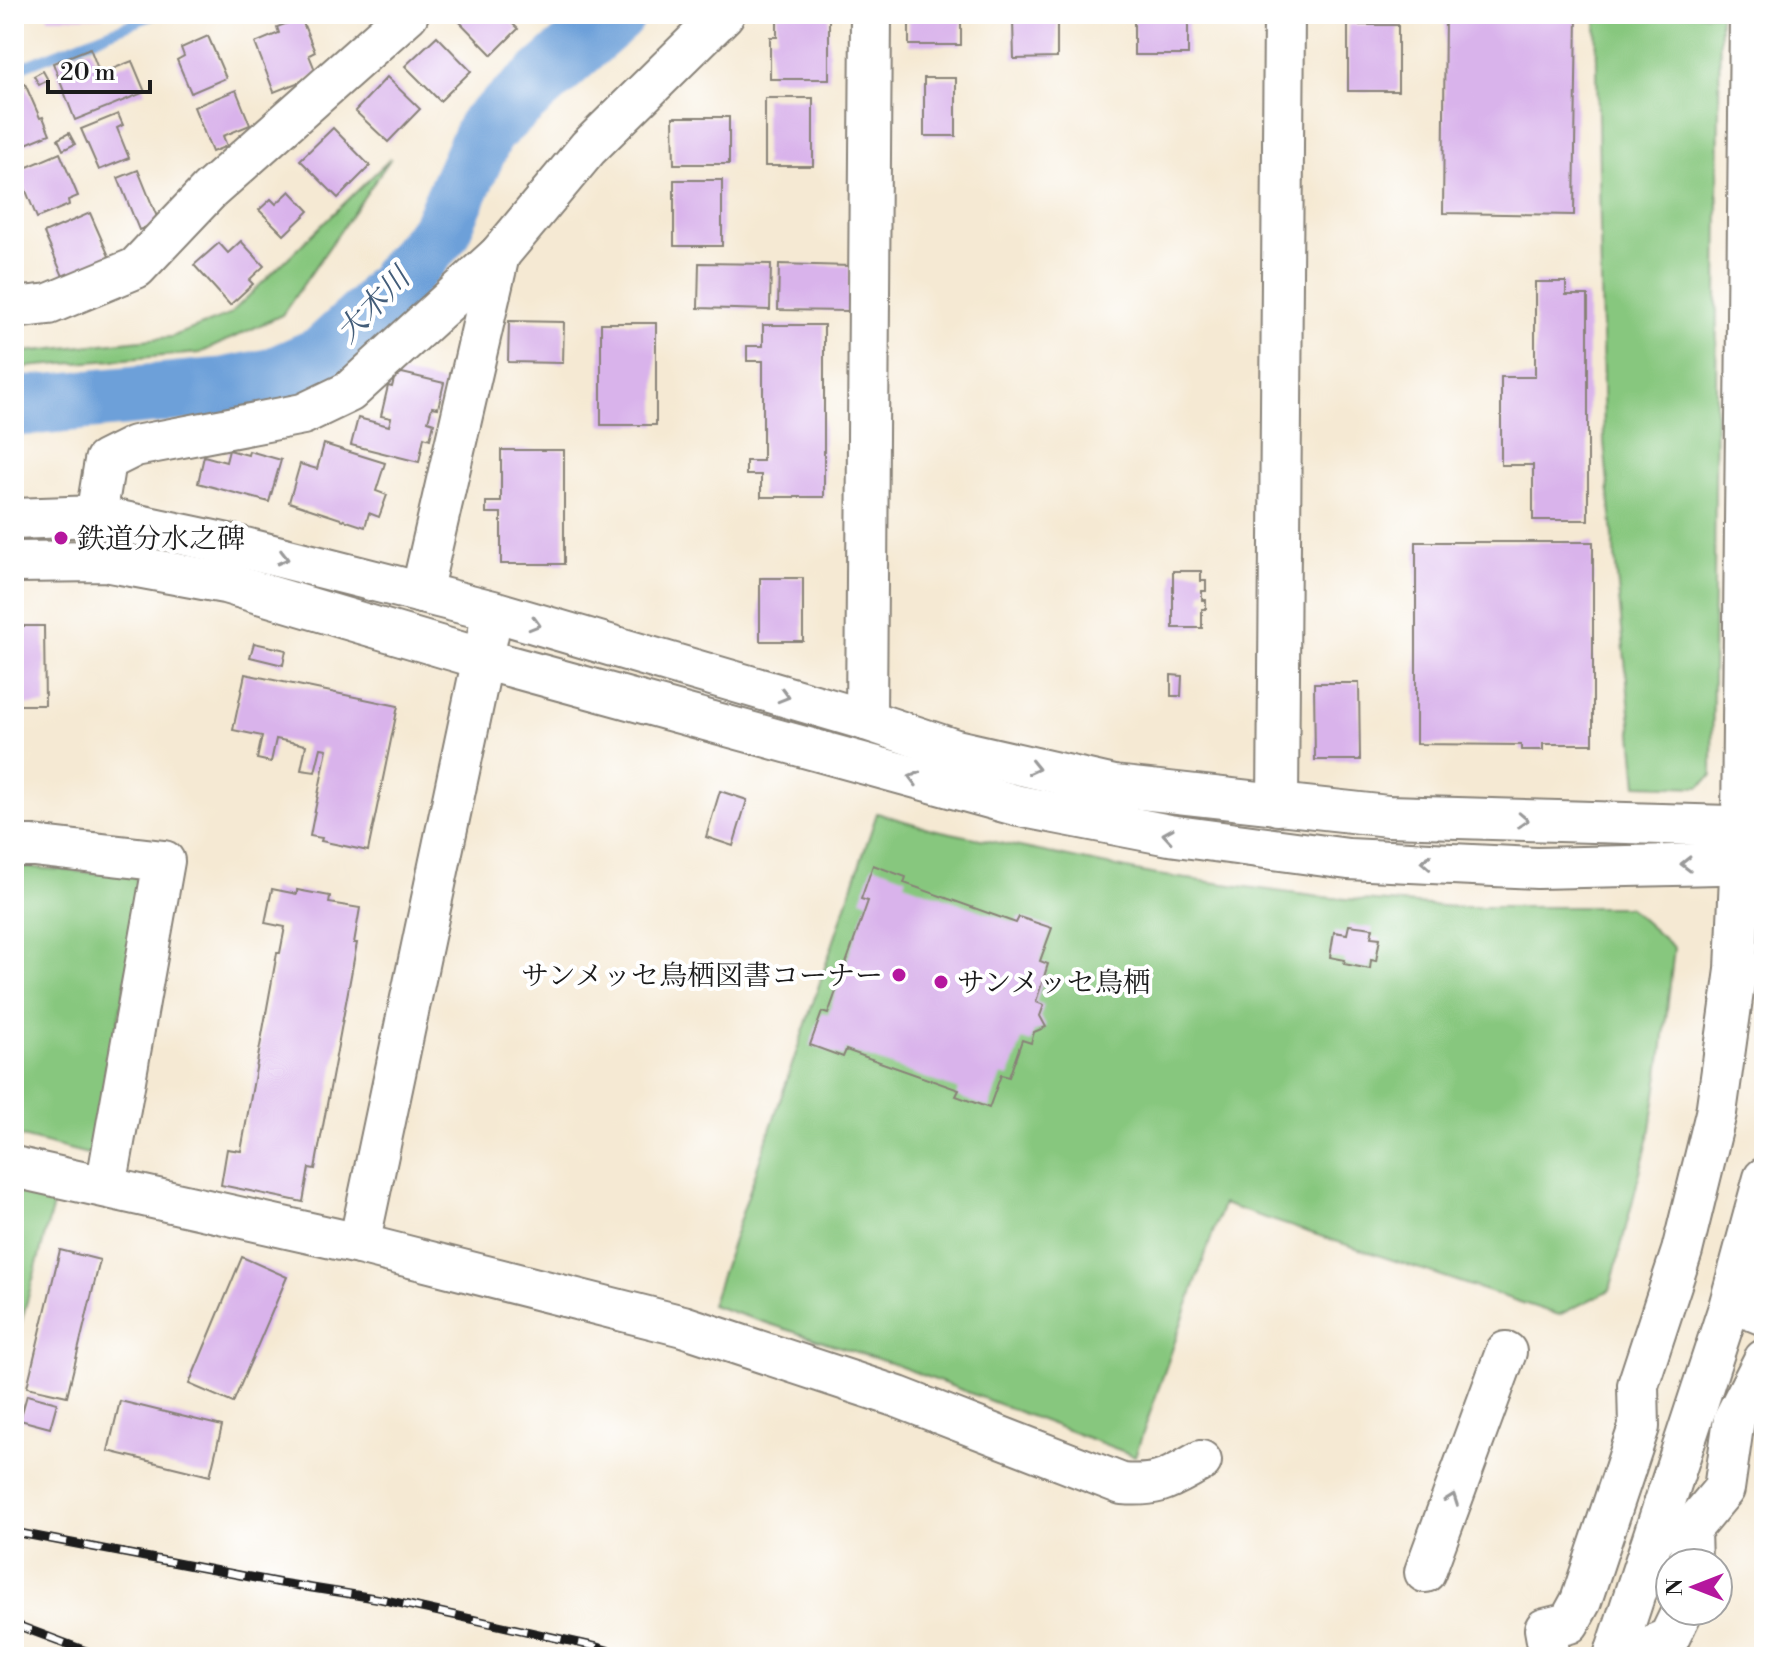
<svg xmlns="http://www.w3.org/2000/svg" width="1778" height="1671" viewBox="0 0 1778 1671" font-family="'Libre Bodoni','Noto Serif JP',serif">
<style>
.green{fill:#87c77e;stroke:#52724d;stroke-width:2}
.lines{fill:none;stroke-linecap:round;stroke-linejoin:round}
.stream{stroke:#6da0d9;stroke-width:10}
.river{stroke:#6da0d9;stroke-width:60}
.building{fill:#d9b3eb}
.minor-casing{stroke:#888278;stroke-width:44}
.minor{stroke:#fff;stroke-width:40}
.rail-casing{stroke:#1c1c1c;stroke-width:9}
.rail{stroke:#fff;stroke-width:6;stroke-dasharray:18;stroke-linecap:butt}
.oneway{stroke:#999}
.poi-dot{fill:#b5179e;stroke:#fff;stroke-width:3}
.labels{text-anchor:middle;stroke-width:8;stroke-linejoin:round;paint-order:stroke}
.poi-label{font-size:28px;fill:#1c1c1c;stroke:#fff;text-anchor:start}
.water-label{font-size:30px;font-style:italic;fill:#445e7a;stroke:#fff}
</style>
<rect width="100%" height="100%" fill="#fff"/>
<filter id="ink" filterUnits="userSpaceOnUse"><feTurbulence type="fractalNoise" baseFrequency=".0125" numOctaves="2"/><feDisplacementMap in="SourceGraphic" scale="16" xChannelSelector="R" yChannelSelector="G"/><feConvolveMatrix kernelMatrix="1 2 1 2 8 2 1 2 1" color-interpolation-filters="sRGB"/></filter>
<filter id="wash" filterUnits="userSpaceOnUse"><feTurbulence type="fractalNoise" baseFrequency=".006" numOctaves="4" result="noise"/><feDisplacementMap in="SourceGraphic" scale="32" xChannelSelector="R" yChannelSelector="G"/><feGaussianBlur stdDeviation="1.8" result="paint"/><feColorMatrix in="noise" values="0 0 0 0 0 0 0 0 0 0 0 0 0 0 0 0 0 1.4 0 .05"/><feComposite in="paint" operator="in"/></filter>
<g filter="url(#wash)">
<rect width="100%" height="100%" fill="#f5e9d3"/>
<g class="green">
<polygon points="1596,14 1720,14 1712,775 1700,787 1637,785 1604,442"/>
<polygon points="391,158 282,315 200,353 14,368 14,353 171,337 229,315"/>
<polygon points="877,813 932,829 1151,874 1320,897 1456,907 1628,907 1674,948 1663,1046 1651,1129 1610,1290 1559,1315 1223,1204 1135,1456 896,1365 711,1305"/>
<polygon points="14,866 134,876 143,891 95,1146 87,1154 14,1135"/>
<polygon points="14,1187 55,1198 14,1349"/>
</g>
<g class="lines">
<polyline class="stream" points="14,70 156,14"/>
<polyline class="river" points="14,407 226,387 272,378 324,355 372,311 440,232 486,129 616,14"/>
</g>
<g id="blocks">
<g class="building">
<polygon points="47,14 103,14 103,17 48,18"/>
<polygon points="458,14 503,14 518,29 492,55 455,17"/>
<polygon points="777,14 829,14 829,79 770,79 770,37 777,37"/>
<rect x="909" y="14" width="52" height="31"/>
<polygon points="1007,14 1057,14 1057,58 1014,59 1013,20 1007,20"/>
<rect x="1134" y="14" width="54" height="41"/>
<polygon points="1445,14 1577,14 1574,215 1443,213"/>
<polygon points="301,18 315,52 309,55 317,75 274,92 255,43 279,33 277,27"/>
<rect x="1348" y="25" width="50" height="66"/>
<polygon points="208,36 226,78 191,93 177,60 184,56 181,48"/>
<polygon points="437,36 471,71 440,101 405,66"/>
<polygon points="90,48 100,74 132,61 145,92 75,120 53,63"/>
<polygon points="43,71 48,80 39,85 34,76"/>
<polygon points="387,77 420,109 388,142 355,111"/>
<rect x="924" y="78" width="32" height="58"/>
<polygon points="25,84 40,118 43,117 50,134 14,149 14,88"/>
<polygon points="236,90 250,125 223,136 227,146 212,152 194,107"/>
<rect x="765" y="98" width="48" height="68"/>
<polygon points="118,114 123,125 117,128 129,158 99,170 81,129"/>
<polygon points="673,117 729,117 729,164 674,164"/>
<polygon points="333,128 370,166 338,198 300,160"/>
<polygon points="69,133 75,144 63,150 58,139"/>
<polygon points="60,153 78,196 68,200 69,205 37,218 18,171"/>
<polygon points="138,170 159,222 139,230 118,178"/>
<rect x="674" y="180" width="48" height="66"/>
<polygon points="290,191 309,211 284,235 259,210 271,199 276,204"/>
<polygon points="90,213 112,263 66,283 44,233"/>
<polygon points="241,241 264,266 249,280 253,284 230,305 194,265 219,243 228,253"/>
<polygon points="699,263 771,264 770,310 698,308"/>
<polygon points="779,264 850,266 849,311 778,310"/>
<polygon points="1535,282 1566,282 1566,295 1588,295 1588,520 1533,520 1533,465 1501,465 1501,377 1535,377"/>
<polygon points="509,321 564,322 563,363 508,362"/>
<rect x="601" y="323" width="55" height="102"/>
<polygon points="763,325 824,325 824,497 761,497 761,475 746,475 746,461 763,461 763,361 747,361 747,346 763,346"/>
<polygon points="402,373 444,383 438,408 432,407 428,421 434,423 430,439 424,437 419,462 351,445 358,418 389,426 391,418 381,416 388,386 392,387 395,375"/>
<polygon points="324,444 385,463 376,491 387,495 379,517 369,513 365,527 289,502 300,464 317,469"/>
<polygon points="229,450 248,455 249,451 281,460 269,502 198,483 204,456 226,462"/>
<polygon points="501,450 564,450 564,564 501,564 501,513 486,513 486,502 501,502"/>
<polygon points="1416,542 1593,542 1593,744 1543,744 1543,750 1521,750 1521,745 1416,744"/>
<polygon points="1173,571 1201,571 1201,581 1206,581 1206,591 1202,591 1202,600 1206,600 1206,609 1202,609 1202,628 1173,628"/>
<rect x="760" y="578" width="43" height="63"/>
<polygon points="14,626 44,626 45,705 14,705"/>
<polygon points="254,643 286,650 283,665 250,657"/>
<polygon points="245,674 398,706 368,851 321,841 322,838 310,836 327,749 321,748 315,772 301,770 306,745 276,739 271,762 257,759 262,736 233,730"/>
<polygon points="1171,675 1182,676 1181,696 1171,696"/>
<polygon points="1314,683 1359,683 1360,760 1315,760"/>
<polygon points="720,791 747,800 733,846 706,837"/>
<polygon points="873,865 906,877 904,883 1016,923 1019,917 1052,928 1040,961 1048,964 1036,1002 1044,1005 1040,1016 1046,1027 1034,1032 1031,1043 1022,1040 1009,1077 1001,1075 989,1108 956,1096 959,1090 846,1050 843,1057 810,1045 822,1012 828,1014 868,901 861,899"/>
<polygon points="272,889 297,894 297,890 330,896 329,903 360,908 354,943 357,943 315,1169 309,1168 303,1202 221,1185 227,1149 241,1151 277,953 280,953 285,927 265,923"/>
<polygon points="1349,925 1373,928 1371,937 1380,938 1376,961 1371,960 1370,969 1344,964 1345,960 1330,957 1334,932 1347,934"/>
<polygon points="60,1250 100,1260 67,1396 27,1387"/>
<polygon points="242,1257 287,1277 233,1403 189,1384"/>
<polygon points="27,1395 57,1403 50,1428 20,1420"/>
<polygon points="120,1401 222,1426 210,1476 108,1451"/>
</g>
</g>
</g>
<g filter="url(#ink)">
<use href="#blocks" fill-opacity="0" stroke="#888278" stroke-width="2"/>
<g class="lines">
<defs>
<g id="minor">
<polyline points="14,308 49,304 136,268 209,191 408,14"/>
<polyline points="96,516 105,461 135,446 303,414 349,392 499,255 588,148 724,14"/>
<polyline points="14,519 96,516 233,545 493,611 866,720 956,750 1114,786 1388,816 1764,827"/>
<polyline points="14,562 105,561 225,583 483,659 1019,806 1169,835 1348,859 1537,868 1764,863"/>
<polyline points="421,593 499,255"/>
<polyline points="866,720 871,14"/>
<polyline points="1278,805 1284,14"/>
<polyline points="14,846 33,846 164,861 106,1187"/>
<path d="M14,1167L359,1244L683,1326L898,1397L1122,1484C1160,1487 1168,1479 1201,1461"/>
<polyline points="359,1244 488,634"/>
<polyline points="1760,1264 1747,1308 1764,1315"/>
<polyline points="1691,1563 1690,1530 1724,1489 1734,1419 1764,1360"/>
<polyline points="1425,1572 1506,1352"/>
<polyline points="1615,1653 1640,1651 1669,1638 1682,1611"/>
<polyline points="1550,1657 1545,1629 1569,1623 1581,1601 1639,1427 1638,1385 1682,1251 1716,1113 1736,970 1742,827 1750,14"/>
<polyline points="1614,1657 1729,1307 1764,1178"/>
</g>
</defs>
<use href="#minor" class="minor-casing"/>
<use href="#minor" class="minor"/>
<defs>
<g id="rail">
<polyline points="14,1532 281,1583 381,1599 597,1647 630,1657"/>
<polyline points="14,1624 102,1657"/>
</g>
</defs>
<use href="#rail" class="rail-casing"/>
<use href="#rail" class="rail"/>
</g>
<defs><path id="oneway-chevron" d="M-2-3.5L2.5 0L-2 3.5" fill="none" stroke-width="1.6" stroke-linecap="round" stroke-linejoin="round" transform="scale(2)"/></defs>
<g class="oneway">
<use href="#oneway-chevron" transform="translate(283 558) rotate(14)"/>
<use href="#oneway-chevron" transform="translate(535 624) rotate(16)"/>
<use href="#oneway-chevron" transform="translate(784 696) rotate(16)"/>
<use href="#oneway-chevron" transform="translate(1034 768) rotate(13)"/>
<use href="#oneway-chevron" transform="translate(914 778) rotate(-165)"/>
<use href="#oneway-chevron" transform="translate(1523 820) rotate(2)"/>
<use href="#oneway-chevron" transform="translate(1168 835) rotate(-171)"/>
<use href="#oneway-chevron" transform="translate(1426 862) rotate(-177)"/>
<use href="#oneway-chevron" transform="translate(1686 864) rotate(179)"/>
<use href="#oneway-chevron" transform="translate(1452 1499) rotate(-70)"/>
</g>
</g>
<g class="poi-dot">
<circle cx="61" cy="538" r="8"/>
<circle cx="899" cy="975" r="8"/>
<circle cx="941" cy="982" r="8"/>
</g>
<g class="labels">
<g class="poi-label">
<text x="77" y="548">鉄道分水之碑</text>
<text x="883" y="985" text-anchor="end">サンメッセ鳥栖図書コーナー</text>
<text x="957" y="992">サンメッセ鳥栖</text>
</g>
<g class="water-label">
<text transform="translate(373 305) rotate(-46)" y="10">大木川</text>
</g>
</g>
<rect width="1778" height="1671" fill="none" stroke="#fff" stroke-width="48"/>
<g transform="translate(1694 1587) rotate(270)"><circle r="38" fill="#ffffff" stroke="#a4a4a4" stroke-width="2"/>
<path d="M0-6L14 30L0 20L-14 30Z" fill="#b5179e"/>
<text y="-12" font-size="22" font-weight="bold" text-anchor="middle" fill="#1c1c1c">N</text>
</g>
<path d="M48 80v12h102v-12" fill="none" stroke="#1c1c1c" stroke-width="4"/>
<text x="60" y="80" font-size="24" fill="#1c1c1c" stroke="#ffffff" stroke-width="6" paint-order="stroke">20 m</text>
</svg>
